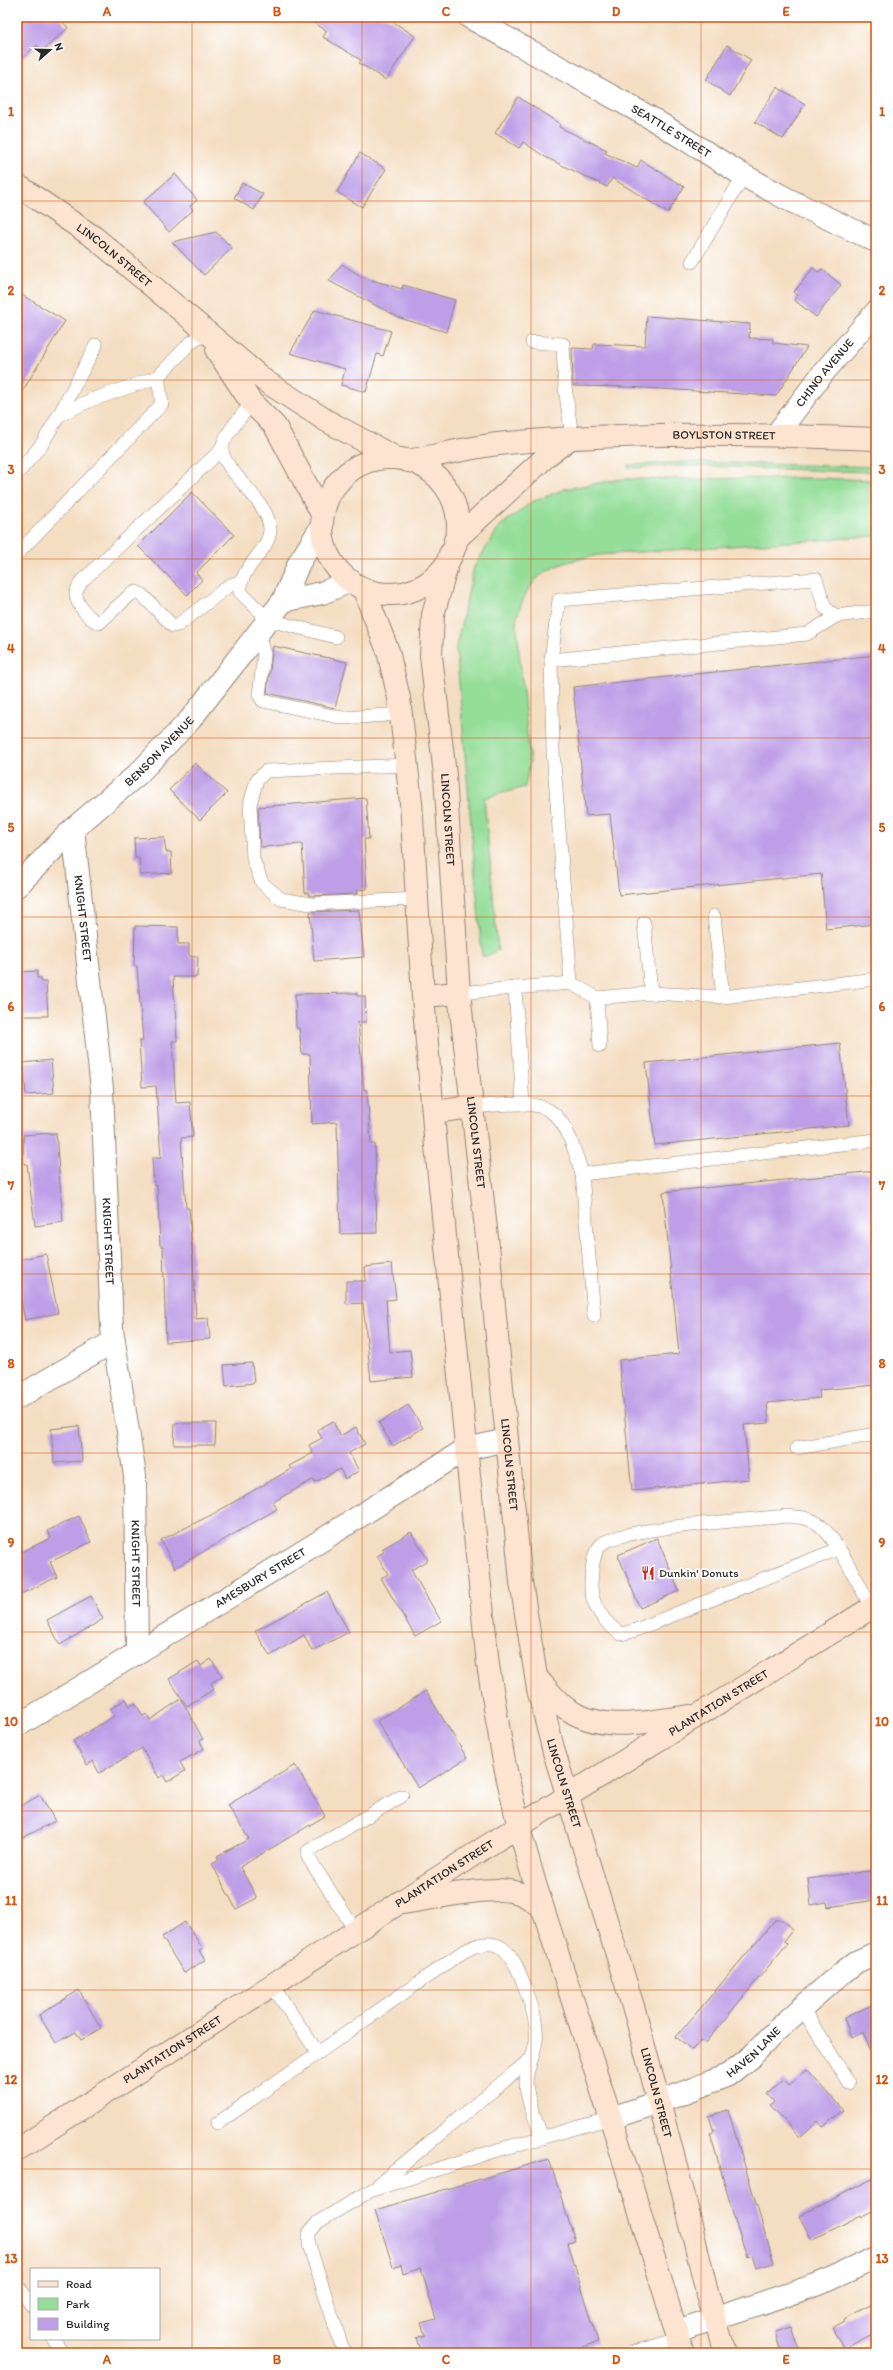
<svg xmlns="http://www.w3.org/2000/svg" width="893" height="2370" viewBox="0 0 893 2370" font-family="Itim,sans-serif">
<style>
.green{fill:#95de9a;stroke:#608462}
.building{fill:#bd9ee7}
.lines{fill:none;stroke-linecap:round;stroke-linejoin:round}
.service-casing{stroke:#908476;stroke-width:14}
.minor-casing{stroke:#908476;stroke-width:24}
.secondary-casing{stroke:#908476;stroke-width:24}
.service{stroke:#fff;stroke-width:13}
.minor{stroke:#fff;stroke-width:22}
.secondary{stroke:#fde4d1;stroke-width:22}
.grid{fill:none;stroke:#d5540f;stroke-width:1;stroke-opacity:0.55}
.labels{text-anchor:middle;stroke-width:4;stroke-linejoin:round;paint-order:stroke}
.street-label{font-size:12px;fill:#2b2b2b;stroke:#fff}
.poi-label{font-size:12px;fill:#2b2b2b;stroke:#fff;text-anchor:start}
.neatline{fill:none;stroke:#d5540f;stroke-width:1.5}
.grid-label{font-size:13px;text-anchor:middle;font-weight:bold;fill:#d5540f}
</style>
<rect width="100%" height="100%" fill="#fff"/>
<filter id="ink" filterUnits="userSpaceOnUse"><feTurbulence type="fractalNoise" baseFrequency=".025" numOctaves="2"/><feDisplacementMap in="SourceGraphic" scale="8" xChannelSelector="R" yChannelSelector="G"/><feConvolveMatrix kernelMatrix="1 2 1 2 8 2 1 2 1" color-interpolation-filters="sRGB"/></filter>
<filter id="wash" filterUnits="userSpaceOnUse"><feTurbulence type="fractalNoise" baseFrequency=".012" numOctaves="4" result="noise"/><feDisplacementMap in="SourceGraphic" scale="16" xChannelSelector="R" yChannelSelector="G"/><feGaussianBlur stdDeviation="0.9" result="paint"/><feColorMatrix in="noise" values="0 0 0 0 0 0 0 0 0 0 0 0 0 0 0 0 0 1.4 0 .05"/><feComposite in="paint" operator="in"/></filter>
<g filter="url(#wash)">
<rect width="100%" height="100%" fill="#f4dec2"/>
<g class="green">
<path d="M689,462L876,467V472C793,471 711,463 628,468V465Z"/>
<path d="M815,478L876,480V536L598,555C551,565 530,570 516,620L530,762L525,787L484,798L498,950L487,956H482L456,647L474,567L500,526L532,502L565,489L622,479Z"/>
</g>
<g id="blocks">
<g class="building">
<polygon points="17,17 59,17 68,28 42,51 37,45 17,63"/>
<polygon points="305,17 386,17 415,36 386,80 359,63 361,60 323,37 327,31"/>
<polygon points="727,45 751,60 730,96 706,80"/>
<polygon points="777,87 805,104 783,139 755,122"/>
<polygon points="518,97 560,124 559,127 607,150 605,153 637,168 641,160 684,187 668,213 612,178 607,187 545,157 523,142 519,148 495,133"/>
<polygon points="360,153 386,169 362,207 337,192"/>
<polygon points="175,174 197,200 190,206 193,210 169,232 143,202"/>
<polygon points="242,183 263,194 254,210 234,198"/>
<polygon points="216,232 232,248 204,275 172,242"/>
<polygon points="342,264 362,277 402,289 403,285 455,300 446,332 400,318 329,281"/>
<polygon points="813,268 818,272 822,269 841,285 816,317 794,300 798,295 794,292"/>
<polygon points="17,292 65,321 17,400"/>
<polygon points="315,310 391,331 383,356 377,354 366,392 341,385 345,369 290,353"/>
<polygon points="647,316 750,324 749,338 773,339 773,343 807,347 776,396 628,387 573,386 572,348 593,349 594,344 645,346"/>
<polygon points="192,492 234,535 196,573 202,580 187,595 138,546"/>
<polygon points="273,646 347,662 335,708 267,693"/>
<polygon points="876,655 876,924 826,929 821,874 619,895 610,814 586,816 573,687"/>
<polygon points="195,763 227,793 200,820 169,790"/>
<polygon points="366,798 369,839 364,839 367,889 357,890 358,894 309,896 309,893 305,893 302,844 260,847 258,807"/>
<polygon points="164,837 166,852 171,852 172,873 140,875 139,858 135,858 134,838"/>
<polygon points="359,910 364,957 314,961 310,912"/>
<polygon points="135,926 178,927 178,944 189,944 189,956 198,957 197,977 173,977 177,1041 172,1041 176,1103 190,1102 193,1137 181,1138 186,1208 189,1208 193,1261 196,1319 208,1318 210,1339 166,1342 163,1246 160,1246 157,1185 154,1186 152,1158 161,1158 156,1086 142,1087 139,1041 143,1041 137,966 134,966"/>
<polygon points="37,971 37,978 41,978 41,982 46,982 48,1016 20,1016 20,1007 17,1007 17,972"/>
<polygon points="357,993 357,996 365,996 366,1022 358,1022 364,1090 367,1090 371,1144 375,1144 377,1233 340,1234 337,1122 312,1124 310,1054 302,1054 299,1028 296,1028 295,994"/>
<polygon points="840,1043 849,1125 655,1145 646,1063"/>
<polygon points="51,1060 54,1093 26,1095 23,1063"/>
<polygon points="56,1133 63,1222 35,1226 27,1164 24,1164 23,1135"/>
<polygon points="876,1171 876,1385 819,1390 820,1398 767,1403 769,1423 744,1425 749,1479 632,1491 619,1360 679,1354 663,1192"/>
<polygon points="46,1254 58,1313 25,1320 17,1284 17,1260"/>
<polygon points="392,1264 396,1299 386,1300 390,1352 410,1350 413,1377 371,1381 363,1303 346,1304 346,1281 366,1281 365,1267"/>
<polygon points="252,1363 254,1383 226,1386 224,1365"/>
<polygon points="408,1405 423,1428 393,1446 379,1423"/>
<polygon points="333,1421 340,1436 356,1427 365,1444 349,1453 359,1471 345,1479 340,1469 315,1482 314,1479 273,1502 277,1509 175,1568 161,1540 213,1514 291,1469 289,1466 313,1453 309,1445 322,1438 317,1430"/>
<polygon points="175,1423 216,1423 215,1445 174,1445"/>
<polygon points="79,1426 82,1461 54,1463 51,1429"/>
<polygon points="79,1516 91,1542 50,1562 57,1577 17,1596 17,1554 51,1538 47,1531"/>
<polygon points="411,1532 428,1560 411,1570 441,1621 415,1636 381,1578 388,1574 377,1556 384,1552 382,1549"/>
<polygon points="657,1538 679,1591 640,1608 618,1555"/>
<polygon points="327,1592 349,1632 312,1651 304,1635 270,1656 255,1631"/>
<polygon points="91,1596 103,1619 60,1645 47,1620"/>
<polygon points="211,1659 222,1676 211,1683 214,1689 187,1706 169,1679 198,1661 201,1666"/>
<polygon points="426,1691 467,1758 418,1788 377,1721"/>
<polygon points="126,1699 130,1706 135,1703 143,1716 147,1714 150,1720 181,1699 203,1739 200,1741 204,1749 180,1762 185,1771 167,1782 163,1775 159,1778 142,1748 99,1773 93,1761 87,1765 73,1741 114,1716 110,1709"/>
<polygon points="295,1765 325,1816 240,1867 257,1898 236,1909 212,1864 219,1860 217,1856 249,1839 228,1805"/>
<polygon points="40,1795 55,1821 17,1841 17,1808"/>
<polygon points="876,1870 876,1900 828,1907 827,1902 811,1905 808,1879"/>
<polygon points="775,1920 782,1920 793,1929 784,1941 787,1944 705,2043 701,2040 692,2050 676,2037"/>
<polygon points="185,1922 203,1949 199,1951 205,1960 184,1973 162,1937"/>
<polygon points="79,1990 101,2028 81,2040 76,2032 56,2043 39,2015"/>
<polygon points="876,2003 876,2060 874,2060 863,2032 851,2037 844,2018"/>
<polygon points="807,2069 843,2110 823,2127 818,2121 800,2137 770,2105 774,2102 767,2094 784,2079 789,2085"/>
<polygon points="728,2110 774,2263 756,2268 752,2255 747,2257 735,2220 710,2133 714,2132 709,2116"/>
<polygon points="549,2159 575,2241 568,2243 598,2342 562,2353 421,2353 416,2338 425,2335 421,2323 436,2319 421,2268 403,2274 401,2264 393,2267 375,2210"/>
<polygon points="876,2177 876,2210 862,2217 861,2215 812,2240 799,2216"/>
<polygon points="876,2302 876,2333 844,2350 832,2328 845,2321 844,2319"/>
<polygon points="792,2327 801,2353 781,2353 775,2332"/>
</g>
</g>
</g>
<g filter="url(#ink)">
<use href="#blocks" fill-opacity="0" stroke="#908476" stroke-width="1"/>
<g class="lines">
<defs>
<g id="service">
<polyline points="692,262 744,175"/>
<polyline points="532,342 563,344 565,387 572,437"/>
<path d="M252,403C244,413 222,437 222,449C223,472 270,501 270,530C269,552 240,566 240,592L269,620L336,637"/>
<polyline points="59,415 96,345"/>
<path d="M222,449L81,582C79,586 76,591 76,594C76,604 90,620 99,623L130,595L136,592L141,594L173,626L178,625L230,585L240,582"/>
<polyline points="17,474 42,444 59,415 91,400 158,377 189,344 206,333"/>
<polyline points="17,554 162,404 158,377"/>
<polyline points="258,632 264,655 259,695 263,701 343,718 401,714"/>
<polyline points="551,660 559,600 816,579 825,608 836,616"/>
<polyline points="407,765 266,771 257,780 250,804 253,859 262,883 281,899 311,904 418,899"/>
<polyline points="714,916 723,997"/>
<polyline points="644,923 651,993"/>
<polyline points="571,983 553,751 551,660 807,634 836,616 876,611"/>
<polyline points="515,988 571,983 597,998 651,993 723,997 876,979"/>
<polyline points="459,993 515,988 523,1104"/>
<polyline points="597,998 600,1046"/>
<path d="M472,1107C546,1101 560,1096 582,1174L876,1140"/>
<polyline points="582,1174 594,1316"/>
<polyline points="797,1448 876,1434"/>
<path d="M838,1549L633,1631L621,1634C605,1624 590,1604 591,1584C592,1572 592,1552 602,1544C623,1527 753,1520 787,1516C797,1517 808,1517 817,1523C837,1537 859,1586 872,1608"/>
<polyline points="355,1930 308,1857 308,1851 402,1796"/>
<polyline points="271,1984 318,2053"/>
<polyline points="802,2008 849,2083"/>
<path d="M218,2123L458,1955C500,1928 513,1953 526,1990C532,2006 538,2024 536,2041C534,2054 527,2068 526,2082C526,2100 537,2121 542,2138"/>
<polyline points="378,2185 532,2058"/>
<polyline points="17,2284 31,2305"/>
<polyline points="53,2339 62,2353"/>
<polyline points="344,2353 309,2245 309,2233 318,2222 372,2190 501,2149 611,2118"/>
<polyline points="630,2353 679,2339"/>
</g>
<g id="minor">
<path id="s1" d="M469,17L651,118L741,174L787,199L876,241"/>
<path id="s2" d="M776,435L823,373L876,312"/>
<polyline points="320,529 299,563 283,601 322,593 351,581"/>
<path id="s3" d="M73,829L102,1089L112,1329L135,1476L137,1654"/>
<path id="s4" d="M17,886L73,829L138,774L190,720L283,601"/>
<polyline points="17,1398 114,1341"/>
<path id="s5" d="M17,1726L314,1545L466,1449L507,1440"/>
<path id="s6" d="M611,2118L660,2102L728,2075L752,2056L776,2031L832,1981L856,1962L876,1953"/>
<polyline points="677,2331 819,2284 876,2258"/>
</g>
<g id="secondary">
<path id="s7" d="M17,185L95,238L265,381L327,421L392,456"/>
<polyline points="217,351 251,402 275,426 322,514"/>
<circle cx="390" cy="526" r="68"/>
<path id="s8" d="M408,461C438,455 468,448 498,444C623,431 750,434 876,439"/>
<polyline points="455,540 549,454 572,437"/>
<path id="s9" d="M450,554L433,615L431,656L445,775L459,993L489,1255L521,1582L538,1689L554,1752L636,2016L684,2196L706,2288L725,2353"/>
<polyline points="364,590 388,651 399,698 411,802 423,996 434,1126 488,1665 504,1762 519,1828 536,1887 617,2138 683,2353"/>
<polyline points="423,996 459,993"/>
<polyline points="433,1112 472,1107"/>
<path d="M537,1678C546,1688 556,1701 567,1709C604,1734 650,1721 691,1716"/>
<path d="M403,1903C429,1899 491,1885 515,1892C526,1894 535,1902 543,1909"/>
<path id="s10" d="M17,2150L487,1846L876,1605"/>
</g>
</defs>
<use href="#service" class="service-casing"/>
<use href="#minor" class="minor-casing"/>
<use href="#secondary" class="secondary-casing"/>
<use href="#service" class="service"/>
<use href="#minor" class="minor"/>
<use href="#secondary" class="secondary"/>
</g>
</g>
<path class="grid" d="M192,17V2353M362,17V2353M531,17V2353M701,17V2353M17,201H876M17,380H876M17,559H876M17,738H876M17,917H876M17,1096H876M17,1274H876M17,1453H876M17,1632H876M17,1811H876M17,1990H876M17,2169H876"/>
<defs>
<symbol id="restaurant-bare" viewBox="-9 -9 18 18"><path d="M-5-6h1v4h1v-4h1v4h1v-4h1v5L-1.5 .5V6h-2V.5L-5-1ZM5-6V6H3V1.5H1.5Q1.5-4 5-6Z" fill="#c8321e" stroke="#fff" stroke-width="2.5" paint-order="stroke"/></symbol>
</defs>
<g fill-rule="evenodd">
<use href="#restaurant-bare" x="638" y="1563" width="20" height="20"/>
</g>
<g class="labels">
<g class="street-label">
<text dy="4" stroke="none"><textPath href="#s1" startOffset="232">SEATTLE STREET</textPath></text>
<text dy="4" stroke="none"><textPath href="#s7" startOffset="120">LINCOLN STREET</textPath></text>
<text dy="4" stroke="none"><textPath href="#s2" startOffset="79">CHINO AVENUE</textPath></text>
<text dy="4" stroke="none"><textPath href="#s8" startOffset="318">BOYLSTON STREET</textPath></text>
<text dy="4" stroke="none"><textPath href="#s4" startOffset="196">BENSON AVENUE</textPath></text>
<text dy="4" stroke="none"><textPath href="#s9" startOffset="269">LINCOLN STREET</textPath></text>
<text dy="4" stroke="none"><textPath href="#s3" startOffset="90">KNIGHT STREET</textPath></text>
<text dy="4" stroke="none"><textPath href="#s9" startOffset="593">LINCOLN STREET</textPath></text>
<text dy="4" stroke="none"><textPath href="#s3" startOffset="414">KNIGHT STREET</textPath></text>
<text dy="4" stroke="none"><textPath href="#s9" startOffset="917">LINCOLN STREET</textPath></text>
<text dy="4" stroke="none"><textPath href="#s3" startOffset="738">KNIGHT STREET</textPath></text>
<text dy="4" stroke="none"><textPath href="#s5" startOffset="285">AMESBURY STREET</textPath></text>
<text dy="4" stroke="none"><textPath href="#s10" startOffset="832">PLANTATION STREET</textPath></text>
<text dy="4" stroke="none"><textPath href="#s9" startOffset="1241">LINCOLN STREET</textPath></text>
<text dy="4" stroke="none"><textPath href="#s10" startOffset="509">PLANTATION STREET</textPath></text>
<text dy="4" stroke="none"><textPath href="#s10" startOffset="185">PLANTATION STREET</textPath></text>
<text dy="4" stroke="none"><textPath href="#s6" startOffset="159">HAVEN LANE</textPath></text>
<text dy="4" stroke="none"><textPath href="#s9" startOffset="1564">LINCOLN STREET</textPath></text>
</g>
<g class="poi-label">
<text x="659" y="1577">Dunkin' Donuts</text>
</g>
</g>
<rect width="893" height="2370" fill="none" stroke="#fff" stroke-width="44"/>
<rect x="30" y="2268" width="130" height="72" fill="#ffffff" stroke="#aaaaaa"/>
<rect x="38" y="2281" width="20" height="6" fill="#fde4d1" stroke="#aaaaaa"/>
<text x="66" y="2288" font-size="12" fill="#2b2b2b">Road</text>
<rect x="38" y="2298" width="20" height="12" fill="#95de9a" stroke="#aaaaaa"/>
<text x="66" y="2308" font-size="12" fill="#2b2b2b">Park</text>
<rect x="38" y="2318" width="20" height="12" fill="#bd9ee7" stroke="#aaaaaa"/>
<text x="66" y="2328" font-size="12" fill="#2b2b2b">Building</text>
<g transform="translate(50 50) rotate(70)" stroke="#ffffff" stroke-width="3" paint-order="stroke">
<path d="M0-3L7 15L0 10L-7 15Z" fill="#2b2b2b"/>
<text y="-6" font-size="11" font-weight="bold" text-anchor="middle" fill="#2b2b2b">N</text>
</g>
<rect x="22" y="22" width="849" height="2326" class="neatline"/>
<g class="grid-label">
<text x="107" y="16">A</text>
<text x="277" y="16">B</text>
<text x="446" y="16">C</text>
<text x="616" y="16">D</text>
<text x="786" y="16">E</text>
<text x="11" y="116">1</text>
<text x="882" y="116">1</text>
<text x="11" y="295">2</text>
<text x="882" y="295">2</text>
<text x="11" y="474">3</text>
<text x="882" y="474">3</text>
<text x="11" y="653">4</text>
<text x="882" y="653">4</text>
<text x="11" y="832">5</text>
<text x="882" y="832">5</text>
<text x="11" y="1011">6</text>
<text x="882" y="1011">6</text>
<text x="11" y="1190">7</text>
<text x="882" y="1190">7</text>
<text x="11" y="1368">8</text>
<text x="882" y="1368">8</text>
<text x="11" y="1547">9</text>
<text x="882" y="1547">9</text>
<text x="11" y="1726">10</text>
<text x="882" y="1726">10</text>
<text x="11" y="1905">11</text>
<text x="882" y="1905">11</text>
<text x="11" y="2084">12</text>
<text x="882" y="2084">12</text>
<text x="11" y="2263">13</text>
<text x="882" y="2263">13</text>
<text x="107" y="2364">A</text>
<text x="277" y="2364">B</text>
<text x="446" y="2364">C</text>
<text x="616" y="2364">D</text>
<text x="786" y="2364">E</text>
</g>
</svg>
